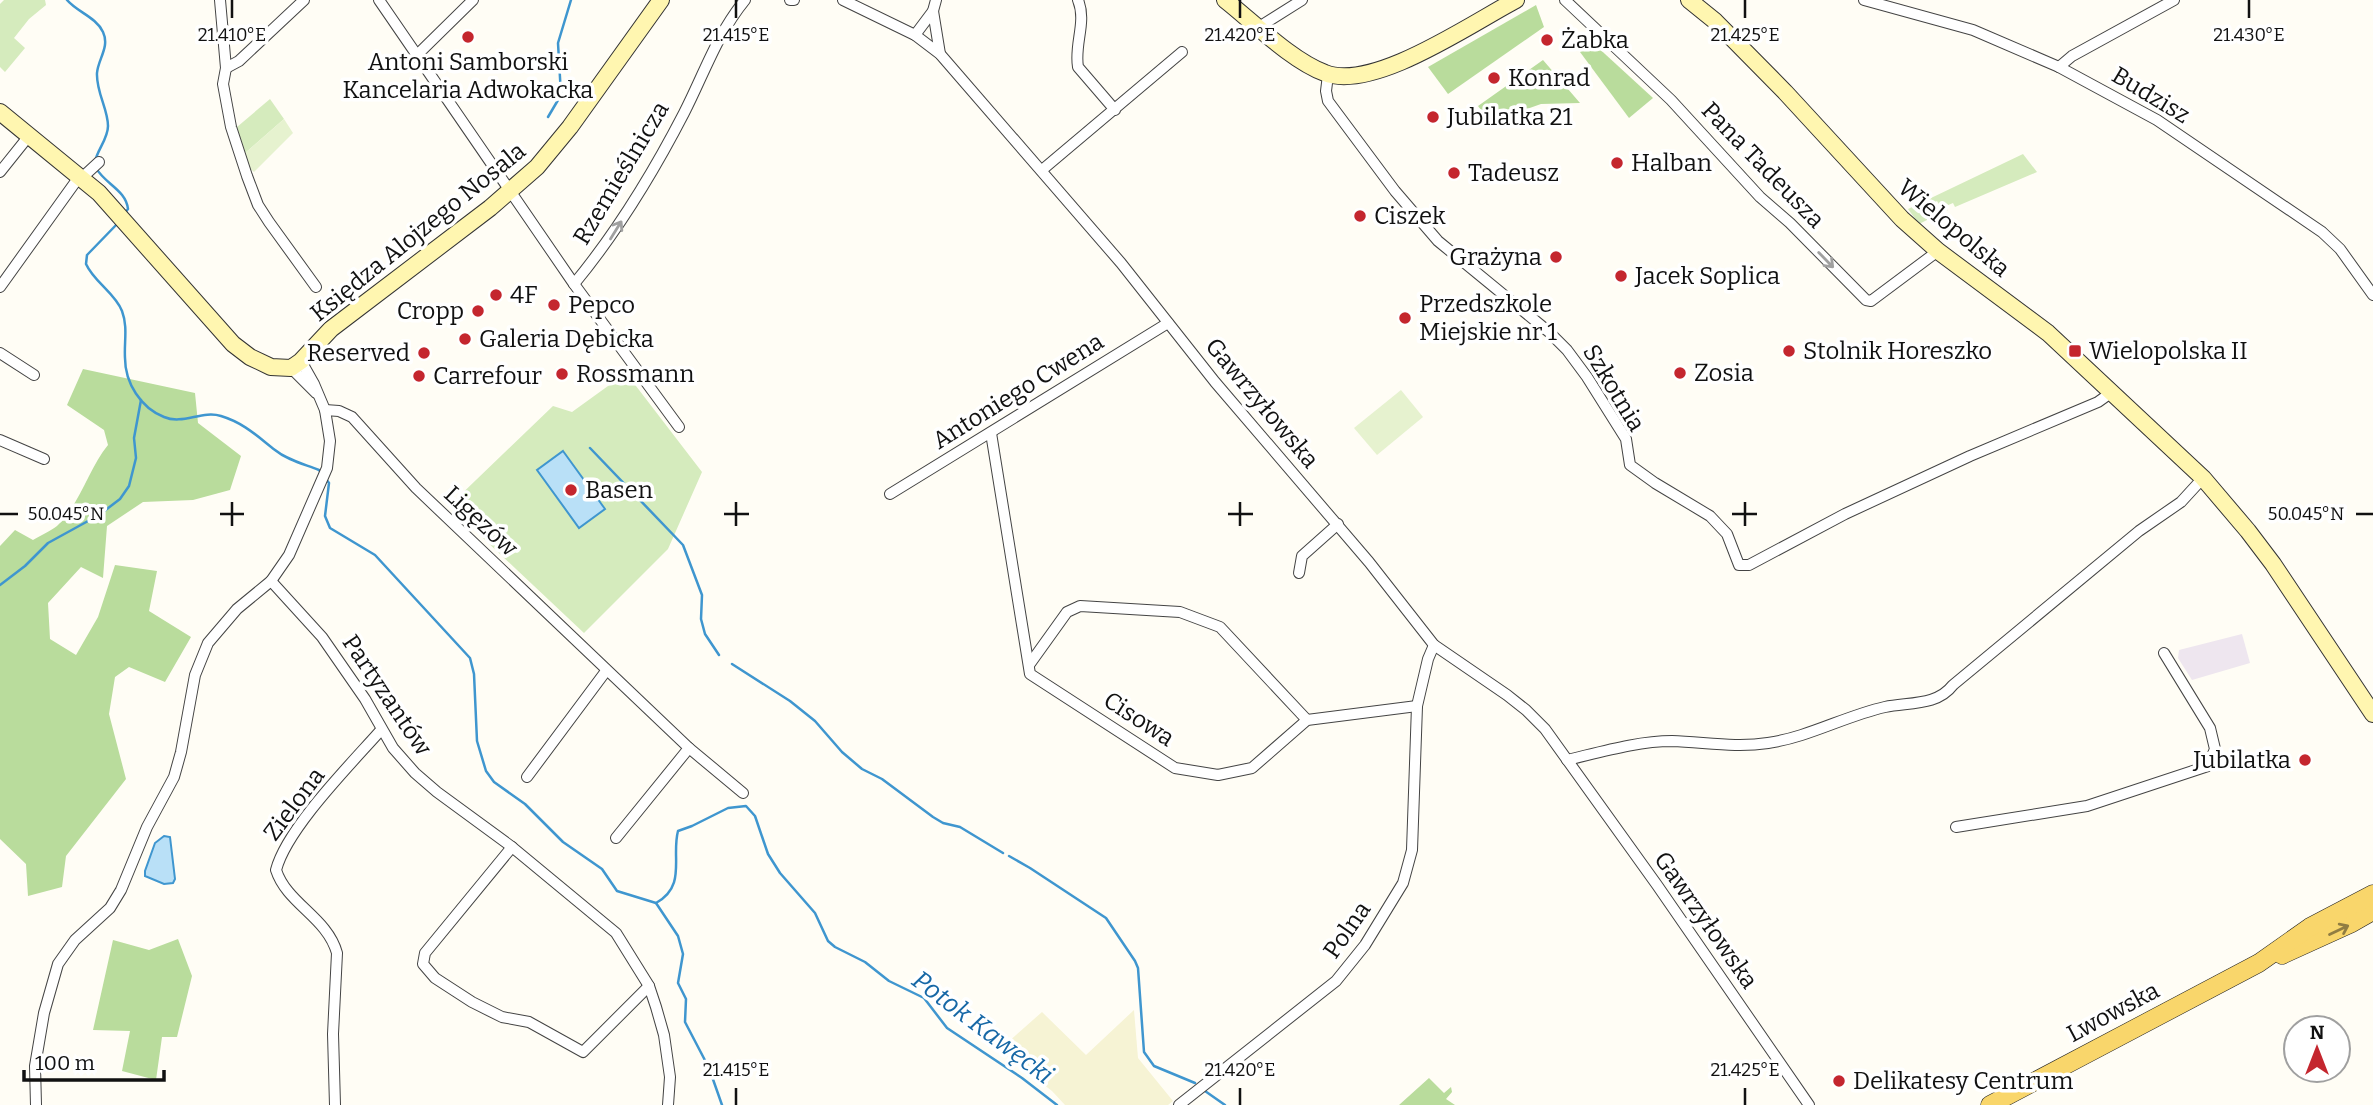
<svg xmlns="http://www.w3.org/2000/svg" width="2373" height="1105" viewBox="0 0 2373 1105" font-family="Bitter,serif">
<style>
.industrial{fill:#eee6ef}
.farmland{fill:#f6f3d4}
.green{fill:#d5ebbd}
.forest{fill:#b9dc9c}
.pitch{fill:#e6f2cf}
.water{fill:#b9e0f7;stroke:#3f96cf;stroke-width:2}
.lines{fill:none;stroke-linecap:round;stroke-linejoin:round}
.stream{stroke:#3f96cf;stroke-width:2.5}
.street-casing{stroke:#444;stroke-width:12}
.secondary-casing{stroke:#333;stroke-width:18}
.primary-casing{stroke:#222;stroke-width:19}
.street{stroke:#fff;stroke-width:10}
.secondary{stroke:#fff6b0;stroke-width:16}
.primary{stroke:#f9d66b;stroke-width:18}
.oneway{stroke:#a0a0a0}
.oneway2{stroke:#917d42}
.ticks{fill:none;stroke:#111;stroke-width:2.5}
.poi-dot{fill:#c4262e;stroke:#fff;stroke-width:2.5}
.labels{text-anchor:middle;stroke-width:7;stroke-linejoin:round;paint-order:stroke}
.poi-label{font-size:24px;fill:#111;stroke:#fff;text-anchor:start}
.street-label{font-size:24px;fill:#111;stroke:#fff}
.water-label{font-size:26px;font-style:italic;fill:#1768a6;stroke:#fff}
.ticks-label{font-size:18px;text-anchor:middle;fill:#111;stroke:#fff;stroke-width:7;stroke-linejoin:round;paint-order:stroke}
</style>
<rect width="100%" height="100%" fill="#fffdf5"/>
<polygon class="industrial" points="2242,634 2250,663 2192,680 2178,658 2179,650"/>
<polygon class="farmland" points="1134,1010 1138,1058 1173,1101 1168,1105 1065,1105 1052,1091 999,1050 1042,1012 1086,1055"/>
<g class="green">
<polygon points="4,0 45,0 46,5 29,19 14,38 25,48 5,72 0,67 0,4"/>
<polygon points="270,99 284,119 244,154 237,127"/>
<polygon points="2023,154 2037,172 1955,207 1953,203 1946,206 1948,210 1944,212 1937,201 1926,207 1931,218 1919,224 1908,209"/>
<polygon points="626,373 702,472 668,549 584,633 449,506 553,406 572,412"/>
</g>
<g class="forest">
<polygon points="1536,5 1544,27 1448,94 1428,67"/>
<polygon points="1593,43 1653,98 1629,118 1580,52"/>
<polygon points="1543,60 1580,103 1541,104 1490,122 1478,106"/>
<path d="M83,369L195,393L198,423L241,456L230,490L193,500L143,502L107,526L103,578L81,567L48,603L50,639L76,655L98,617L115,565L157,571L149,611L191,637L165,682L129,667L115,677L109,714L126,779L66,856L62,887L28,896L26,864L0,839V546L15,530L33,540C41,535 51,531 57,526C79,506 89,468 108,445L104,430L67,405Z"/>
<polygon points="178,939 192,976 177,1037 162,1037 156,1080 122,1071 130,1031 93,1030 113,940 149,950"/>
<polygon points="1429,1078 1444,1093 1451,1087 1452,1092 1446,1099 1455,1105 1399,1105"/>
</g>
<g class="pitch">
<polygon points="284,119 293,133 254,172 249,168 244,154"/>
<polygon points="1401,390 1423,417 1377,455 1354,428"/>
</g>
<g class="water">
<polygon points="563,451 605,509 579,528 537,470"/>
<polygon points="164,836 170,837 175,879 173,883 164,884 145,876 145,871 155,843"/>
</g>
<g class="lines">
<g class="stream">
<path d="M67,0C77,12 96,17 103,32C110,47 98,59 97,73C96,92 108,109 108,126C108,139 97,150 95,162"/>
<polyline points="548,117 561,95 558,43 571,0"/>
<path d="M96,168C105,184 126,190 128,209L124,214"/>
<path d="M119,222L87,255L86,264C94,282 115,293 122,311C128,327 124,342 125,358C125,383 141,408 164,417C183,425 202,410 221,416C244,423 257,436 275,450C287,460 304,464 319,470L322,474"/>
<polyline points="590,448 683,545 702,595 701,619 705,634 719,655"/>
<path d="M326,479L329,483L325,516L330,528L375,555L470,658L474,674L477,741L486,771L494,782L525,804L563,842L602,869L617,891L656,903C687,886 671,857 678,831L692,826L728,808L746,806L755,816L768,854L780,873L815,913L828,941L835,947L865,962L889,981L924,998L947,1028L1022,1078L1057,1105"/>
<polyline points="0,585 25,566 48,543 99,515 120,499 129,486 136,458 134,438 141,400"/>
<polyline points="732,664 790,701 815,721 842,752 862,769 882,779 933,817 943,823 960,827 1003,853"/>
<polyline points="1009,856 1030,868 1106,918 1135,961 1138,968 1144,1052 1154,1066 1195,1083"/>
<polyline points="656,903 678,936 683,954 678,983 686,999 685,1022 709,1068 722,1105"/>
<polyline points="1205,1091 1225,1105"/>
</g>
<defs>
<g id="street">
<polyline points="220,0 226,68 223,84 231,127 247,176 258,205 269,222 316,287"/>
<polyline points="379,0 574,284 679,427"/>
<polyline points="790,0 794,0"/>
<polyline points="843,0 915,35 940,54 1121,263 1215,382 1369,562 1434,645 1507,695 1526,710 1545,729 1657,885 1809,1105"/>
<path d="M1078,0C1087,22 1074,44 1078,67L1115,110"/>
<polyline points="1565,0 1671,100 1760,197 1790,223 1866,300 1871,301 1938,251"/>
<polyline points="1864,0 1973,30 2059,67 2157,120 2322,232 2340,249 2373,295"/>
<polyline points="933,11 940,54"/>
<polyline points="1259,27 1302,0"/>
<polyline points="915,35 933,11 936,0"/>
<polyline points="417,55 473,0"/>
<polyline points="2059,67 2072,56 2174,0"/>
<polyline points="226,68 239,61 304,0"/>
<polyline points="1328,75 1326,91 1328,101 1395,191 1438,241 1549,332 1567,350 1587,377 1626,439 1630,465 1655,483 1710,516 1727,534 1739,565 1749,565 1845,514 1970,456 2098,402 2112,392"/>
<polyline points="1042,170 1182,52"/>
<polyline points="0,172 28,137"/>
<polyline points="86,174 99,162"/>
<path d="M574,284C617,232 653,173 684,113C704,74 717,34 745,0"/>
<polyline points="0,287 79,177"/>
<polyline points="0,353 34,375"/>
<polyline points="291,368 316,393"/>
<polyline points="325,410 339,411 352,417 416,488 689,748 616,838"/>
<polyline points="991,433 1030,674 1175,768 1218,775 1252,768 1307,720 1417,706"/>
<polyline points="0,440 44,459"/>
<polyline points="890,494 1168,323"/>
<polyline points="1299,573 1302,556 1338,524"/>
<polyline points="271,581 322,637 365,699 393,748 415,773 437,792 512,847 616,933 649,986 656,1007 664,1035 670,1077 668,1105"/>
<polyline points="1029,665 1067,612 1080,606 1180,612 1220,627 1307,720"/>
<polyline points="689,748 743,793"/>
<path d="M1567,760C1601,752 1638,741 1672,741C1705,742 1735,748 1768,743C1809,737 1845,716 1885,707C1909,702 1937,706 1953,685L2139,531L2181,502L2203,478"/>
<polyline points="527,777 606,671"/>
<polyline points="1956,827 2087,806 2208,766 2215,749 2210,728 2164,653"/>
<polyline points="512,847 425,953 423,964 435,978 472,1002 502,1017 529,1022 583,1052 649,986"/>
<polyline points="36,1105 35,1066 44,1013 58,964 75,940 110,908 121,890 147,827 174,777 181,752 195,675 208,643 237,609 271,581 289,555 327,468 330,441 325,410 314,384 301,361"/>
<path d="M335,1105L333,1034L337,953C327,917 287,904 276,870C287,828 351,764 381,730"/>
<polyline points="1179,1105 1336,981 1365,945 1403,883 1412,850 1417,706 1428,659 1434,645"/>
</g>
<g id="secondary">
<path d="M1225,0C1253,22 1292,61 1325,73C1373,92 1472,23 1516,0"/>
<polyline points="1689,0 1715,21 1785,92 1902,219 1938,251 2048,333 2203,478 2248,531 2273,564 2373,714"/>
<polyline points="0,112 99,193 233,344 250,357 271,367 291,368 301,361 331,329 490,208 537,167 570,127 661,0"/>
</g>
<g id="primary">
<polyline points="2282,955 2352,923 2373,911"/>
<polyline points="1990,1105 2259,963 2310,927 2373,894"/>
</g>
</defs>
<use href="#street" class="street-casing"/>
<use href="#secondary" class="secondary-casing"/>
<use href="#primary" class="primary-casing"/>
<use href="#street" class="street"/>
<use href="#secondary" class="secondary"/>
<use href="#primary" class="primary"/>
</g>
<defs><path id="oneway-shaft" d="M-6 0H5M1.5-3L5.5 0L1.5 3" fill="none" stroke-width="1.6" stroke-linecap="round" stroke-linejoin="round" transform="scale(1.75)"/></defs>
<g class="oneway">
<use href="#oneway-shaft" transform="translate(616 230) rotate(-58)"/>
<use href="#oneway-shaft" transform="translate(1826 260) rotate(46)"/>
</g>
<use class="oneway2" href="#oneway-shaft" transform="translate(2339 930) rotate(-25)"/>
<path class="ticks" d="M232,0V18M736,0V18M1240,0V18M1745,0V18M2249,0V18M232,502V526M736,502V526M1240,502V526M1745,502V526M0,514H18M220,514H244M724,514H749M1228,514H1253M1732,514H1757M2356,514H2373M736,1088V1105M1240,1088V1105M1745,1088V1105"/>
<g class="poi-dot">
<circle cx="468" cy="37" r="7"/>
<circle cx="1547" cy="40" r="7"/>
<circle cx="1494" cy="78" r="7"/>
<circle cx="1433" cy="117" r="7"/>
<circle cx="1617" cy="163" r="7"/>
<circle cx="1454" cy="173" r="7"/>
<circle cx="1360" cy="216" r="7"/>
<circle cx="1556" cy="257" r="7"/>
<circle cx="1621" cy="276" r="7"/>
<circle cx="496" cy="295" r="7"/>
<circle cx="554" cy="305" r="7"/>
<circle cx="478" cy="311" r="7"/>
<circle cx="1405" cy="318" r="7"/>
<circle cx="465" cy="339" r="7"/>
<circle cx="1789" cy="351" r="7"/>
<rect x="2068" y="344" width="14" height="14" rx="3.5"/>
<circle cx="424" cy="353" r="7"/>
<circle cx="1680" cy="373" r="7"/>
<circle cx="562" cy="374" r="7"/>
<circle cx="419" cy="376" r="7"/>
<circle cx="571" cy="490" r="7"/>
<circle cx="2305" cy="760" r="7"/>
<circle cx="1839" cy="1081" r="7"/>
</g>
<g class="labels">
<g class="poi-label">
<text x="1561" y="48">Żabka</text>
<text x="468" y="70" text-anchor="middle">Antoni Samborski<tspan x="468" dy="28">Kancelaria Adwokacka</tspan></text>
<text x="1508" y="86">Konrad</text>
<text x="1447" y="125">Jubilatka 21</text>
<text x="1631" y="171">Halban</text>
<text x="1468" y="181">Tadeusz</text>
<text x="1374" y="224">Ciszek</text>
<text x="1542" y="265" text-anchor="end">Grażyna</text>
<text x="1635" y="284">Jacek Soplica</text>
<text x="510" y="303">4F</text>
<text x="1419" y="312">Przedszkole<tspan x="1419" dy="28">Miejskie nr 1</tspan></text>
<text x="568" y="313">Pepco</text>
<text x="464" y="319" text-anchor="end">Cropp</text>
<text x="479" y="347">Galeria Dębicka</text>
<text x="1803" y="359">Stolnik Horeszko</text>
<text x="2089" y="359">Wielopolska II</text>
<text x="410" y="361" text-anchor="end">Reserved</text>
<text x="1694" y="381">Zosia</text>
<text x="576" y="382">Rossmann</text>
<text x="433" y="384">Carrefour</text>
<text x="585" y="498">Basen</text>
<text x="2291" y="768" text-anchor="end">Jubilatka</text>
<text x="1853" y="1089">Delikatesy Centrum</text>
</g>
<g class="street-label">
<text transform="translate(2151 95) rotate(31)" y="8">Budzisz</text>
<text transform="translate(1763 165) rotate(46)" y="8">Pana Tadeusza</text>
<text transform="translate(621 173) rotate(-59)" y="8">Rzemieślnicza</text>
<text transform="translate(1954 228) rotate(40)" y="8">Wielopolska</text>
<text transform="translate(418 232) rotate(-39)" y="8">Księdza Alojzego Nosala</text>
<text transform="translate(1614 388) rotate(59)" y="8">Szkotnia</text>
<text transform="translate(1018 391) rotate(-32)" y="8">Antoniego Cwena</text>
<text transform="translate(1262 403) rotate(50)" y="8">Gawrzyłowska</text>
<text transform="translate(481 521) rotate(43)" y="8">Ligęzów</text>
<text transform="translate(387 695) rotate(56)" y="8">Partyzantów</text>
<text transform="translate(1139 719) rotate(33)" y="8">Cisowa</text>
<text transform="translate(294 804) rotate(-53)" y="8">Zielona</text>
<text transform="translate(1706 920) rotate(55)" y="8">Gawrzyłowska</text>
<text transform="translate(1347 930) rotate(-55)" y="8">Polna</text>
<text transform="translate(2113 1012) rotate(-28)" y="8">Lwowska</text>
</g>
<g class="water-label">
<text transform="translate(983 1027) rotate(37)" y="9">Potok Kawęcki</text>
</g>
</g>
<g class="ticks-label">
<text x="232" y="41">21.410°E</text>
<text x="736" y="41">21.415°E</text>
<text x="1240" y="41">21.420°E</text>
<text x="1745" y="41">21.425°E</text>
<text x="2249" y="41">21.430°E</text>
<text x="66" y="520">50.045°N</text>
<text x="2306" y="520">50.045°N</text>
<text x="736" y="1076">21.415°E</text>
<text x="1240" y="1076">21.420°E</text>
<text x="1745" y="1076">21.425°E</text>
</g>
<g transform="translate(2317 1049)"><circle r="33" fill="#ffffff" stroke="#a0a0a0" stroke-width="2"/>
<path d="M0-5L12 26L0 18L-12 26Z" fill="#c4262e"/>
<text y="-10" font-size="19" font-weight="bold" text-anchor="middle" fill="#111111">N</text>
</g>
<path d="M24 1070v10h140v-10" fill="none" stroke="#111111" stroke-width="3.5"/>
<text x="35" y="1070" font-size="21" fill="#111111" stroke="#ffffff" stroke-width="5" paint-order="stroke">100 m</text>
</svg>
